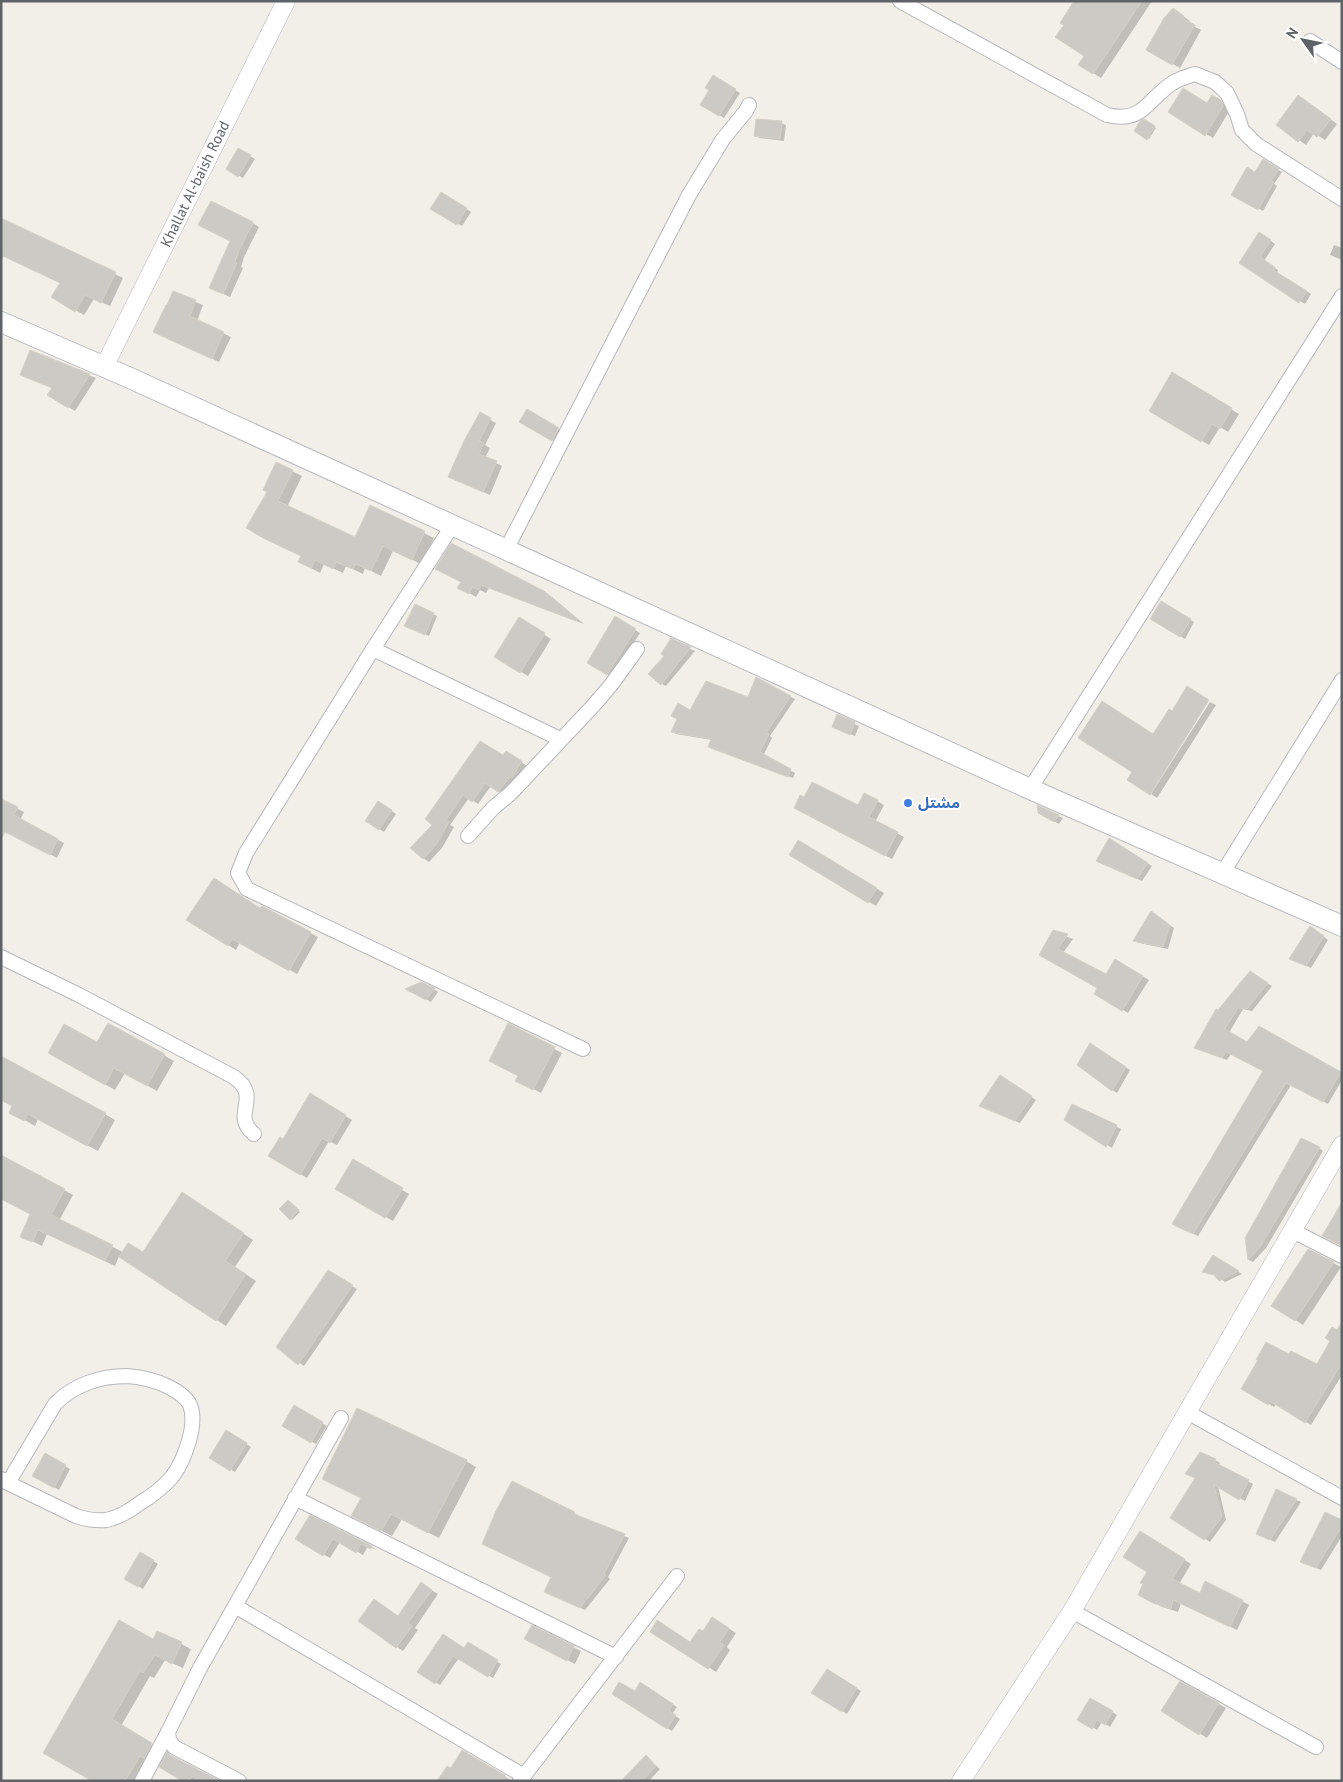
<svg xmlns="http://www.w3.org/2000/svg" width="1343" height="1782" viewBox="0 0 1343 1782" font-family="'PT Sans','Noto Sans Arabic',sans-serif">
<style>
.shadow{fill:#0003}
.building{fill:#cccac5;stroke:#d6d1c6}
.lines{fill:none;stroke-linecap:round;stroke-linejoin:round}
.minor-casing{stroke:#b5b8bc;stroke-width:16}
.tertiary-casing{stroke:#b5b8bc;stroke-width:19}
.secondary-casing{stroke:#b6babf;stroke-width:22}
.minor{stroke:#fff;stroke-width:14}
.tertiary{stroke:#fff;stroke-width:18}
.secondary{stroke:#fff;stroke-width:20}
.shop-dot{fill:#3f7fe0;stroke:#fff;stroke-width:2}
.labels{text-anchor:middle;stroke-width:4;stroke-linejoin:round;paint-order:stroke}
.street-label{font-size:15px;fill:#5f6368;stroke:#fff}
.shop-label{font-size:15px;font-weight:bold;fill:#366cbe;stroke:#fff;text-anchor:start}
</style>
<rect width="100%" height="100%" fill="#f1efe8"/>
<g class="shadow">
<polygon points="1084,1 1152,1 1101,78 1080,65 1086,56"/>
<polygon points="1180,14 1190,21 1188,23 1201,30 1180,68 1148,50"/>
<polygon points="713,77 740,93 724,118 702,104 711,90"/>
<polygon points="1212,97 1228,106 1230,110 1213,138 1169,112 1208,104"/>
<polygon points="1305,101 1337,124 1325,140 1314,133 1306,145 1299,140"/>
<polygon points="1144,121 1156,128 1149,139 1135,131"/>
<polygon points="781,123 786,125 784,141 760,138 755,136"/>
<polygon points="239,150 255,159 243,178 227,169"/>
<polygon points="1263,160 1282,172 1274,184 1277,186 1263,211 1233,194 1255,173"/>
<polygon points="441,193 471,212 462,226 432,208"/>
<polygon points="1,219 123,278 110,306 94,299 84,315 53,297 61,283 4,256 1,260"/>
<polygon points="253,223 259,227 244,257 241,267 243,268 230,297 217,291"/>
<polygon points="1264,236 1275,244 1264,261 1278,270 1277,273 1311,294 1305,304 1240,263"/>
<polygon points="1334,245 1342,248 1342,260 1330,255"/>
<polygon points="173,293 203,305 197,321 231,337 219,362 161,335"/>
<polygon points="30,351 96,378 75,411 49,395 53,388 21,375"/>
<polygon points="1172,374 1239,414 1228,432 1220,427 1209,445 1151,410"/>
<polygon points="527,411 563,432 557,443 521,421"/>
<polygon points="480,414 496,423 485,445 490,448 485,458 502,466 490,495 456,480"/>
<polygon points="292,471 302,476 287,507 356,539 371,507 434,538 421,564 393,551 381,576 365,568 363,574 346,566 343,573 324,564 320,573 300,562 302,556 248,527"/>
<polygon points="462,582 544,592 552,597 584,624 489,588 486,593 480,590 476,597 459,587"/>
<polygon points="1161,603 1194,622 1185,639 1152,619"/>
<polygon points="416,606 437,616 429,636 409,627"/>
<polygon points="616,618 640,633 612,677 589,663"/>
<polygon points="519,619 551,639 528,676 496,657"/>
<polygon points="671,640 695,651 666,686 662,684 665,655"/>
<polygon points="757,679 795,699 770,736 772,738 763,756 795,773 793,778 713,749 712,740 676,734 672,731 690,712 748,698"/>
<polygon points="1210,702 1216,705 1157,798 1151,794"/>
<polygon points="837,716 859,726 855,736 833,727"/>
<polygon points="512,755 527,766 518,780 504,795 491,786 478,804 469,798 450,825 454,827 442,848 429,862 423,858 434,824 427,819"/>
<polygon points="865,794 884,805 875,822 904,837 892,859 802,811 805,798 858,807"/>
<polygon points="5,802 24,812 20,820 64,843 57,858 1,828"/>
<polygon points="383,805 396,814 384,832 379,829"/>
<polygon points="1039,812 1058,816 1063,818 1059,824"/>
<polygon points="1110,840 1152,866 1142,881 1102,863"/>
<polygon points="798,842 884,893 876,906 791,855"/>
<polygon points="262,907 318,937 297,974 240,942 236,950 188,919 261,910"/>
<polygon points="1156,916 1174,928 1168,949 1139,943 1135,941"/>
<polygon points="1315,930 1328,940 1311,968 1296,961"/>
<polygon points="1053,932 1073,939 1063,953 1106,975 1119,962 1149,980 1128,1013 1095,993 1099,988 1040,954"/>
<polygon points="1250,973 1272,986 1252,1011 1243,1009 1229,1033 1248,1043 1259,1027 1342,1074 1342,1080 1328,1104 1291,1085 1198,1236 1178,1227 1265,1071 1231,1054 1227,1060 1196,1048 1218,1012"/>
<polygon points="408,989 434,989 438,992 431,1002"/>
<polygon points="109,1024 174,1061 157,1091 125,1073 115,1090 50,1053 98,1044"/>
<polygon points="509,1025 562,1053 541,1093 524,1084 519,1076"/>
<polygon points="1095,1047 1130,1070 1117,1093 1112,1090"/>
<polygon points="1005,1079 1036,1100 1020,1123 985,1108"/>
<polygon points="310,1095 352,1120 337,1145 329,1141 307,1178 270,1156 283,1140"/>
<polygon points="1073,1105 1121,1129 1112,1148 1066,1119"/>
<polygon points="11,1112 105,1114 115,1120 98,1151 38,1119 35,1126"/>
<polygon points="1319,1148 1323,1151 1266,1248 1253,1262 1249,1260 1246,1238"/>
<polygon points="353,1161 409,1194 393,1221 337,1188"/>
<polygon points="64,1190 73,1195 59,1221 123,1252 144,1253 193,1200 253,1240 235,1267 256,1281 226,1326 119,1256 115,1266 47,1234 42,1246 22,1236"/>
<polygon points="290,1203 300,1212 292,1220 290,1219"/>
<polygon points="1309,1250 1341,1267 1303,1325 1273,1305"/>
<polygon points="1213,1257 1242,1274 1225,1282 1217,1276 1204,1271"/>
<polygon points="328,1272 357,1289 304,1366 278,1347"/>
<polygon points="1342,1334 1342,1375 1311,1425 1276,1404 1274,1407 1243,1388 1317,1366"/>
<polygon points="295,1407 327,1426 316,1444 284,1425"/>
<polygon points="227,1432 251,1447 235,1472 211,1458"/>
<polygon points="45,1455 70,1469 59,1490 34,1475"/>
<polygon points="1215,1460 1220,1463 1218,1466 1253,1484 1245,1501 1218,1486 1226,1520 1210,1542 1172,1517 1197,1478"/>
<polygon points="466,1461 476,1467 439,1538 402,1519 392,1536 362,1521"/>
<polygon points="1296,1500 1301,1502 1275,1542 1263,1536"/>
<polygon points="574,1513 579,1516 578,1517 629,1538 608,1577 610,1579 585,1610 550,1594 553,1577 488,1546"/>
<polygon points="310,1517 372,1547 378,1551 368,1546 363,1555 340,1542 330,1558 297,1539"/>
<polygon points="1342,1522 1342,1536 1321,1570 1306,1564"/>
<polygon points="1140,1533 1191,1564 1179,1584 1200,1594 1242,1601 1249,1605 1237,1630 1181,1603 1178,1612 1162,1607 1139,1594 1149,1572"/>
<polygon points="141,1554 158,1564 143,1589 126,1579"/>
<polygon points="428,1588 438,1594 415,1628 418,1630 403,1651 359,1621 399,1617"/>
<polygon points="712,1618 736,1633 727,1647 730,1650 716,1672 652,1632 691,1643 703,1633"/>
<polygon points="532,1627 581,1651 575,1664 534,1643"/>
<polygon points="157,1632 191,1649 183,1668 165,1660 154,1678 150,1676 121,1726 161,1750 138,1781 94,1781 44,1752 153,1641"/>
<polygon points="468,1644 501,1664 493,1678 459,1658 440,1685 419,1672 465,1649"/>
<polygon points="827,1670 861,1691 847,1714 813,1693"/>
<polygon points="1180,1683 1226,1708 1207,1738 1163,1711"/>
<polygon points="641,1684 677,1707 672,1714 680,1719 672,1731 614,1693 635,1693"/>
<polygon points="1091,1699 1117,1715 1110,1727 1102,1722 1097,1730 1079,1719"/>
<polygon points="462,1751 512,1781 439,1781 451,1770"/>
<polygon points="168,1754 197,1778 195,1781 184,1781"/>
<polygon points="646,1757 660,1769 649,1781 629,1781"/>
</g>
<g class="building">
<polygon points="1074,1 1142,1 1093,74 1078,65 1084,56 1055,37 1064,25 1060,23"/>
<polygon points="1173,8 1184,16 1182,18 1195,25 1172,65 1146,50 1164,18"/>
<polygon points="713,75 736,89 719,116 700,105 709,90 705,88"/>
<polygon points="1183,88 1207,103 1212,95 1221,100 1223,106 1205,136 1168,112"/>
<polygon points="1298,95 1331,119 1317,137 1307,130 1298,142 1276,125"/>
<polygon points="756,119 782,121 780,139 754,136"/>
<polygon points="1144,119 1155,126 1147,140 1134,131 1140,121"/>
<polygon points="238,148 251,155 238,177 226,169"/>
<polygon points="1263,159 1279,169 1271,181 1274,182 1258,210 1231,195 1247,167 1255,172"/>
<polygon points="441,192 467,208 457,225 430,209"/>
<polygon points="211,201 253,222 238,253 235,262 237,263 223,294 209,288 230,241 198,225"/>
<polygon points="1,218 116,272 101,303 85,295 75,312 51,297 60,283 1,255"/>
<polygon points="1259,232 1271,240 1260,257 1275,267 1273,270 1307,291 1299,303 1239,263"/>
<polygon points="173,291 196,300 190,316 224,332 212,359 153,332 166,305 167,305"/>
<polygon points="30,350 90,374 68,408 47,395 52,388 20,375"/>
<polygon points="1172,372 1232,408 1220,429 1212,424 1201,442 1149,411"/>
<polygon points="527,409 559,428 552,441 519,422"/>
<polygon points="480,412 491,418 479,441 484,443 479,454 497,461 483,492 448,477 464,441"/>
<polygon points="276,462 293,470 278,501 355,537 370,505 425,531 412,560 383,546 371,571 356,564 353,569 336,562 333,569 315,560 311,568 298,562 301,556 263,538 246,528 267,492 263,490"/>
<polygon points="451,543 544,591 577,619 576,621 481,585 479,590 472,587 469,594 457,588 461,582 435,569"/>
<polygon points="1161,601 1191,619 1180,637 1150,619"/>
<polygon points="415,604 434,613 425,635 404,626"/>
<polygon points="615,616 636,629 607,675 587,663"/>
<polygon points="519,617 545,633 520,673 494,657"/>
<polygon points="671,638 691,647 661,685 648,674 664,656 661,654"/>
<polygon points="756,677 791,696 766,733 769,734 760,752 791,769 788,777 708,747 711,739 671,732 677,719 671,716 678,703 690,710 706,681 748,697"/>
<polygon points="1187,686 1209,700 1150,795 1127,780 1132,772 1078,738 1102,701 1153,734 1169,709 1172,711"/>
<polygon points="837,714 855,722 850,735 832,727"/>
<polygon points="480,741 503,755 506,751 522,761 512,778 510,777 498,792 485,783 472,802 463,795 446,820 449,822 436,845 423,859 410,848 432,825 425,819"/>
<polygon points="812,782 858,805 864,793 878,800 869,817 898,832 885,856 794,808 800,795 804,797"/>
<polygon points="1,799 18,807 14,815 58,839 50,855 5,832 1,839"/>
<polygon points="378,801 392,810 379,830 365,821"/>
<polygon points="1037,805 1059,815 1054,822 1038,813"/>
<polygon points="1109,838 1148,863 1137,879 1096,861"/>
<polygon points="798,840 877,888 868,903 789,855"/>
<polygon points="214,878 260,908 262,906 311,932 289,971 232,939 228,946 186,920"/>
<polygon points="1151,911 1170,925 1163,947 1133,941"/>
<polygon points="1310,926 1324,936 1306,966 1289,959"/>
<polygon points="1053,930 1068,934 1058,949 1106,974 1115,959 1143,976 1122,1011 1094,994 1097,988 1039,955"/>
<polygon points="1250,971 1268,983 1247,1009 1238,1008 1225,1029 1247,1042 1259,1026 1341,1072 1323,1102 1286,1083 1193,1234 1172,1224 1263,1071 1226,1052 1222,1058 1194,1048 1216,1009 1218,1010"/>
<polygon points="421,982 435,988 426,1000 405,989"/>
<polygon points="108,1023 165,1054 147,1086 114,1068 105,1085 48,1053 64,1024 97,1042"/>
<polygon points="508,1023 555,1047 533,1090 515,1081 518,1076 489,1061"/>
<polygon points="1090,1043 1126,1067 1112,1091 1077,1065"/>
<polygon points="1,1056 106,1113 87,1146 28,1114 24,1121 9,1113 12,1106 1,1100"/>
<polygon points="1000,1075 1032,1096 1015,1121 979,1106"/>
<polygon points="310,1093 346,1115 330,1143 322,1138 300,1175 268,1156 280,1137 283,1139"/>
<polygon points="1072,1104 1117,1125 1106,1147 1064,1120"/>
<polygon points="1301,1138 1320,1147 1260,1247 1248,1260 1245,1238"/>
<polygon points="1,1155 65,1189 51,1215 113,1245 105,1261 38,1230 32,1242 20,1237 30,1214 1,1199"/>
<polygon points="353,1159 403,1188 385,1218 335,1189"/>
<polygon points="182,1192 244,1233 225,1261 246,1274 216,1321 119,1257 128,1243 143,1252"/>
<polygon points="288,1200 299,1210 290,1220 279,1209"/>
<polygon points="1342,1202 1342,1246 1322,1236"/>
<polygon points="1308,1249 1334,1262 1295,1321 1271,1306"/>
<polygon points="1213,1255 1239,1271 1219,1281 1214,1275 1202,1272"/>
<polygon points="328,1270 353,1285 298,1365 276,1347"/>
<polygon points="1342,1322 1342,1363 1305,1423 1270,1401 1268,1405 1241,1389 1258,1360 1256,1360 1266,1342 1289,1354 1291,1351 1317,1364 1330,1341 1325,1338 1332,1327 1337,1330"/>
<polygon points="294,1405 323,1422 311,1443 282,1426"/>
<polygon points="357,1408 467,1460 428,1533 391,1514 381,1531 351,1516 361,1498 322,1479"/>
<polygon points="226,1430 247,1443 230,1471 209,1458"/>
<polygon points="1200,1452 1216,1459 1214,1462 1249,1480 1239,1500 1214,1485 1222,1517 1204,1540 1170,1518 1195,1478 1185,1474"/>
<polygon points="45,1453 66,1465 54,1488 32,1476"/>
<polygon points="512,1481 575,1512 574,1514 625,1534 604,1574 606,1575 580,1608 544,1592 551,1577 482,1544 496,1511"/>
<polygon points="1276,1489 1297,1499 1270,1540 1256,1534"/>
<polygon points="1325,1512 1342,1520 1342,1526 1316,1568 1300,1562"/>
<polygon points="310,1515 372,1546 371,1549 361,1544 356,1553 333,1539 323,1556 295,1539"/>
<polygon points="1140,1531 1185,1559 1172,1579 1200,1593 1205,1581 1243,1600 1230,1627 1173,1600 1171,1609 1153,1603 1138,1595 1143,1584 1140,1583 1147,1572 1123,1557"/>
<polygon points="140,1552 154,1560 138,1587 124,1579"/>
<polygon points="421,1582 432,1590 408,1623 412,1626 396,1648 358,1621 374,1599 398,1616"/>
<polygon points="712,1617 729,1628 720,1642 724,1645 708,1669 650,1632 657,1620 690,1642 699,1629 703,1631"/>
<polygon points="119,1620 153,1639 157,1631 182,1642 172,1664 155,1655 143,1673 140,1671 112,1719 152,1743 144,1758 140,1756 125,1781 92,1781 43,1753"/>
<polygon points="532,1625 574,1646 567,1661 524,1639"/>
<polygon points="443,1634 464,1648 468,1642 498,1660 488,1677 453,1656 435,1684 417,1672"/>
<polygon points="827,1669 857,1688 842,1712 811,1693"/>
<polygon points="1180,1681 1219,1703 1199,1735 1161,1711"/>
<polygon points="619,1682 635,1691 640,1682 673,1704 669,1711 676,1715 667,1729 612,1694"/>
<polygon points="1090,1698 1113,1711 1105,1725 1097,1720 1092,1729 1077,1720"/>
<polygon points="462,1750 506,1776 503,1781 437,1781 447,1766 451,1768"/>
<polygon points="167,1752 170,1755 220,1781 200,1781 192,1776 189,1781 182,1781 159,1767"/>
<polygon points="646,1755 656,1766 642,1781 621,1781"/>
</g>
<g class="lines">
<defs>
<g id="minor">
<path d="M900,1L1107,115C1146,124 1148,96 1176,81C1182,78 1189,76 1195,74L1215,82L1227,93L1237,114L1242,130L1256,144L1342,199"/>
<polyline points="1310,41 1342,62"/>
<polyline points="452,526 373,649 246,853 238,873 247,889 583,1049"/>
<polyline points="506,550 689,195 723,139 746,111 749,105"/>
<polyline points="373,649 560,739"/>
<polyline points="1030,789 1342,296"/>
<polyline points="468,836 493,808 510,794 593,706 611,685 637,649"/>
<polyline points="1222,874 1342,680"/>
<path d="M1,957L79,995L234,1077C263,1098 230,1114 254,1134"/>
<polyline points="1293,1231 1342,1256"/>
<polyline points="1187,1412 1342,1498"/>
<path d="M1,1479L8,1483L55,1404C73,1385 100,1376 127,1376C142,1377 154,1380 167,1386C175,1390 186,1396 190,1405C198,1425 184,1461 172,1477C163,1487 152,1496 140,1503C131,1510 117,1518 106,1520C96,1521 85,1519 76,1516L8,1483"/>
<polyline points="295,1498 616,1657"/>
<polyline points="235,1606 524,1776"/>
<polyline points="1072,1611 1316,1747"/>
<polyline points="142,1781 168,1732"/>
<polyline points="239,1781 174,1747 169,1740 168,1732 200,1668 341,1418"/>
<polyline points="520,1781 677,1576"/>
</g>
<g id="tertiary">
<polyline points="104,367 286,1"/>
<polyline points="961,1781 1072,1611 1342,1145"/>
</g>
<polyline id="secondary" points="1,322 130,378 1030,789 1342,926"/>
</defs>
<use href="#minor" class="minor-casing"/>
<use href="#tertiary" class="tertiary-casing"/>
<use href="#secondary" class="secondary-casing"/>
<use href="#minor" class="minor"/>
<use href="#tertiary" class="tertiary"/>
<use href="#secondary" class="secondary"/>
</g>
<circle class="shop-dot" cx="908" cy="803" r="5"/>
<g class="labels">
<g class="street-label">
<text transform="translate(195 184) rotate(-64)" y="5">Khallat Al-baish Road</text>
</g>
<g class="shop-label">
<text x="918" y="808">مشتل</text>
</g>
</g>
<rect width="1343" height="1782" fill="none" stroke="#5f6368" stroke-width="5"/>
<g transform="translate(1303 40) rotate(303)" stroke="#ffffff" stroke-width="4" paint-order="stroke">
<path d="M0-4L9 19L0 12L-9 19Z" fill="#5f6368"/>
<text y="-8" font-size="14" font-weight="bold" text-anchor="middle" fill="#5f6368">N</text>
</g>
</svg>
